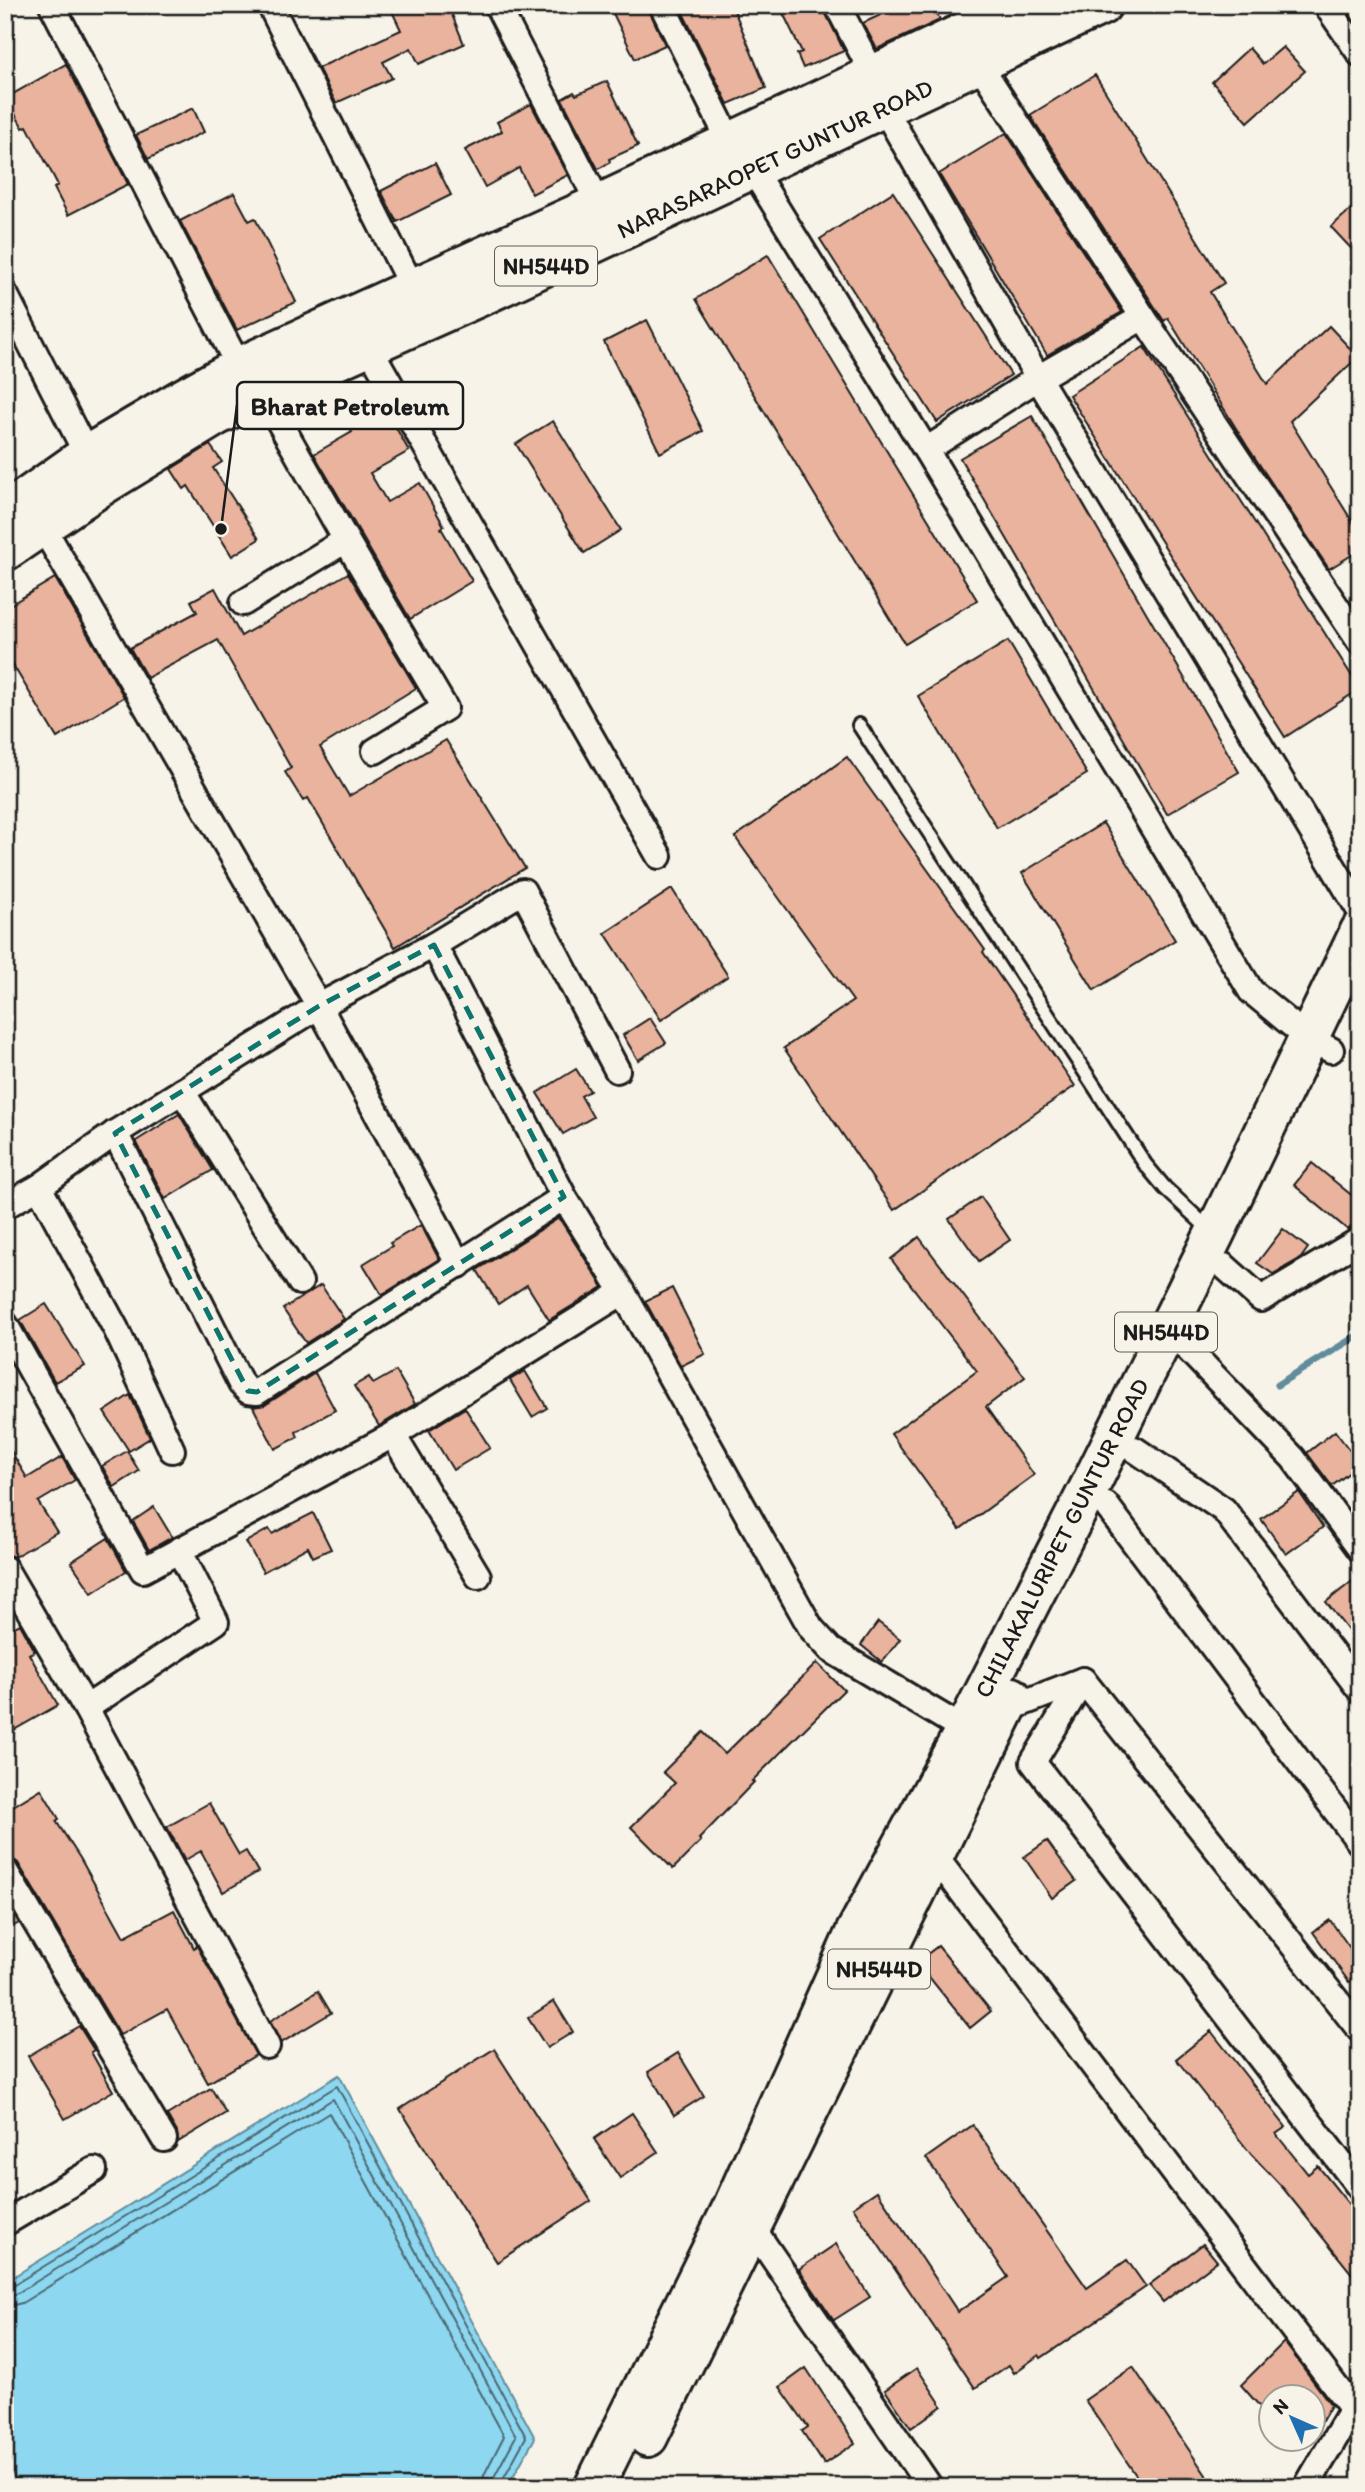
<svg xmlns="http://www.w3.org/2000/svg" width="1365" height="2492" viewBox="0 0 1365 2492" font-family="Itim,sans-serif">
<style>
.water{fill:#8ed7f0;stroke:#608c9b;stroke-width:2}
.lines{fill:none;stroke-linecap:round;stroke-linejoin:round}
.shore{stroke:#4a6771;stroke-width:2}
.stream{stroke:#608c9b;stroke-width:7}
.building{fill:#e9b39d;stroke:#1c1c1c;stroke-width:2}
.lane-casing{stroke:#1c1c1c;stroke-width:18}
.street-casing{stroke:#1c1c1c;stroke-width:30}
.highway-casing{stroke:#1c1c1c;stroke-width:44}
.lane{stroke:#f7f3e8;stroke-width:12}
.street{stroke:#f7f3e8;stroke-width:24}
.highway{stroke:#f7f3e8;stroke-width:38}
.marked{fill:none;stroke:#0f766e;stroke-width:5;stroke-dasharray:14 9;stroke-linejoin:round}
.labels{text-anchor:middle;stroke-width:5;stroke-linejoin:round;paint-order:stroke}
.shield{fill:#f7f3e8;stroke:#5e5c59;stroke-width:2}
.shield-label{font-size:23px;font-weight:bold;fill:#1c1c1c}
.street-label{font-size:24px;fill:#1c1c1c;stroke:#f7f3e8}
.leader{fill:none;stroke:#1c1c1c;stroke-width:2.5}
.callout-dot{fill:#1c1c1c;stroke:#f7f3e8;stroke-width:2.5}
.callout{fill:#f7f3e8;stroke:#1c1c1c;stroke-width:2.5}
.callout-label{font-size:26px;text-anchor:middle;font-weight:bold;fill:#1c1c1c}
</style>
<rect width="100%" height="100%" fill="#f7f3e8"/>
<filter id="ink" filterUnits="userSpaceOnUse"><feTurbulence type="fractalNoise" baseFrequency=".0143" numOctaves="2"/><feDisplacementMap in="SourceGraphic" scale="14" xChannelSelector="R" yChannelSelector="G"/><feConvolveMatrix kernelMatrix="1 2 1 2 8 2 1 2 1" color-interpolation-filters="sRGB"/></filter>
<g filter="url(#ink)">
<polygon class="water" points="339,2075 535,2438 507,2487 19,2487 5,2458 5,2282"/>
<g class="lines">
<g class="shore">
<polyline points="5,2287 12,2286 337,2086 526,2437 502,2481 501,2487"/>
<polyline points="5,2296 16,2294 333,2099 516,2436 494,2477 492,2487"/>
<polyline points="5,2307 22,2303 329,2113 504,2436 484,2475 482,2487"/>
</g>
<polyline class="stream" points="1277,1385 1360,1334"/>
</g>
<g class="building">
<polygon points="389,5 448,5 464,44 419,64 411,48 383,62 392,78 336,103 318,68 401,30"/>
<polygon points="609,5 647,5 665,45 635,59"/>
<polygon points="679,5 732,5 766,88 728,104"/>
<polygon points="801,5 822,5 844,51 803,68 797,54 802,52 783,13"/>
<polygon points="902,5 933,5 940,20 877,49 863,23"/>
<polygon points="1283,47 1305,71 1248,122 1212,82 1249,48 1263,64"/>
<polygon points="66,64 128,184 68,215 54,188 58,185 27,126 23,128 6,98"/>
<polygon points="1095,75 1224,283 1210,292 1267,384 1329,326 1358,357 1290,421 1360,534 1360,550 1329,569 1247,446 1168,318 1164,321 1030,115"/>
<polygon points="607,81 638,146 609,159 610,162 598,169 562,99 574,92 576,95"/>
<polygon points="531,104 568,175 532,194 519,168 485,187 465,150 502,131 497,122"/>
<polygon points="193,108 204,132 148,159 136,135"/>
<polygon points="1006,133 1122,312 1047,355 939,174"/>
<polygon points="435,163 451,195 397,222 381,191"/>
<polygon points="893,192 1011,375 937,422 820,239"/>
<polygon points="234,193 249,221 255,218 296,302 237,330 180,221"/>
<polygon points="1360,201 1360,258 1331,227"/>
<polygon points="768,255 977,600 905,644 696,299"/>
<polygon points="647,320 703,431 660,453 604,342"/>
<polygon points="1144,347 1360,689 1285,737 1069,395"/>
<polygon points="376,392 409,451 370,473 387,502 420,483 444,526 441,528 472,581 410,619 314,454 352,432 341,412"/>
<polygon points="1032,416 1239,772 1167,814 960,458"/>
<polygon points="553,421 621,530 584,553 516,444"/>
<polygon points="210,445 222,462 213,468 259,539 232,556 188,486 184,489 171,469"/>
<polygon points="348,573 416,688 320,747 349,796 446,740 525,868 395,947 308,798 303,801 285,772 291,768 218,640 147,678 130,648 197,612 191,601 215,588 241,636"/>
<polygon points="55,578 124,697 57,738 5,652 5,608"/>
<polygon points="1008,641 1087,774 997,828 918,696"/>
<polygon points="847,757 985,950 983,952 1075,1086 894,1210 784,1048 853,1001 735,837"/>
<polygon points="1103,823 1175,940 1094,990 1022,873"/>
<polygon points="672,889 728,976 661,1020 605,933"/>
<polygon points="650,1018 666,1043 638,1060 623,1035"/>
<polygon points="576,1069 590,1091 581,1096 593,1117 563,1134 537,1093"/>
<polygon points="179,1114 213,1170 165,1199 136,1141"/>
<polygon points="1312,1163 1360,1202 1360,1217 1348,1230 1294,1185"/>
<polygon points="981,1197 1010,1240 979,1261 949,1219"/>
<polygon points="559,1218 603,1287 549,1320 527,1285 498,1304 477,1270"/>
<polygon points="421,1225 439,1259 382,1295 363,1264 392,1246 390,1243"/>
<polygon points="1283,1229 1308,1248 1301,1258 1273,1274 1257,1263"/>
<polygon points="919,1237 1025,1377 986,1407 1034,1475 960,1529 891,1434 977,1371 891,1259"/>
<polygon points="321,1285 344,1319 306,1343 283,1309"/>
<polygon points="672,1288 705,1354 681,1366 645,1301"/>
<polygon points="46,1304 85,1366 55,1382 20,1320"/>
<polygon points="396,1371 415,1404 379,1426 354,1386 369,1377 373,1384"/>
<polygon points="525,1371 547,1408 532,1417 510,1380"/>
<polygon points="315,1373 335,1410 296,1432 298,1437 275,1449 253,1407 265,1405"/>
<polygon points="130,1395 150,1438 129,1451 104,1412"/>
<polygon points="465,1408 490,1448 453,1470 429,1430"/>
<polygon points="1335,1431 1360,1464 1332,1486 1307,1453"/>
<polygon points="5,1441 27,1478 62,1457 75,1480 38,1502 57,1532 14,1557 9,1555 5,1549"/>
<polygon points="127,1451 139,1471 114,1487 102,1466"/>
<polygon points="1299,1492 1323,1527 1286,1554 1261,1519"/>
<polygon points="154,1507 172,1537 149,1550 133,1521"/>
<polygon points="313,1513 331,1549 313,1557 308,1547 263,1572 246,1542 269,1529 272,1534"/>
<polygon points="108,1538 126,1571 92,1593 71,1562"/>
<polygon points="1360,1575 1360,1646 1326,1602"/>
<polygon points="878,1622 900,1639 882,1662 861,1645"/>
<polygon points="20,1624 35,1651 29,1654 58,1705 5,1735 5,1632"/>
<polygon points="817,1663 844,1690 752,1781 754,1782 699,1839 701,1841 673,1869 631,1827 675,1783 663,1772 703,1732 725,1754"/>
<polygon points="41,1789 59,1819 56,1821 80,1858 124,1937 174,1910 194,1948 197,1946 256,2055 208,2083 167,2009 120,2035 18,1863 5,1853 5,1811"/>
<polygon points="209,1803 239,1855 246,1851 258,1872 223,1892 201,1851 185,1860 167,1827"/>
<polygon points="1047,1841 1076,1881 1052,1898 1024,1857"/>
<polygon points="5,1901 19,1923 5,1931"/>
<polygon points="1330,1920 1360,1962 1360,1974 1349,1982 1313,1932"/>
<polygon points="938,1946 991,2011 970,2028 917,1962"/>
<polygon points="318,1991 331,2013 281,2043 270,2021"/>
<polygon points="554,2001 573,2032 547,2048 528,2018"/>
<polygon points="79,2026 94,2050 91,2052 113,2091 65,2119 28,2056"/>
<polygon points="1211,2031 1286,2127 1276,2134 1308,2174 1318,2166 1360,2218 1360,2284 1283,2188 1251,2154 1176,2059"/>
<polygon points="494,2049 591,2201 497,2262 400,2109"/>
<polygon points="678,2053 704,2096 674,2115 648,2072"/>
<polygon points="211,2088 226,2113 178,2142 177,2132 167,2115"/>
<polygon points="632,2113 658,2152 620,2178 594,2139"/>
<polygon points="973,2125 1087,2288 1127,2260 1146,2287 1041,2358 1039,2355 1014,2373 1009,2365 975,2388 853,2207 877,2191 958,2312 1008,2277 926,2158"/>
<polygon points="836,2244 870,2297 834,2320 799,2269"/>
<polygon points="1203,2244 1217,2261 1163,2302 1149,2285"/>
<polygon points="1284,2342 1331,2405 1312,2439 1312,2398 1270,2398 1270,2418 1241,2385"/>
<polygon points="1133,2367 1214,2487 1144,2487 1085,2400"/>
<polygon points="806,2368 855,2443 824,2464 802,2431 808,2427 780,2387"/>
<polygon points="917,2368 942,2406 911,2428 885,2390"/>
</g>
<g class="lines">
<defs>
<polyline id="lane" points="859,725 1145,1164 1165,1188 1212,1232"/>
<g id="street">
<polyline points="52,5 239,367"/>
<polyline points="270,5 412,287"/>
<polyline points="497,5 599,204"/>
<polyline points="662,5 730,142"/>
<polyline points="837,5 874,76"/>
<polyline points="1326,5 1360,54"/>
<polyline points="979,64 1143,317 1360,642"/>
<polyline points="884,108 1038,378 1360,911"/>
<polyline points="753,170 926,450 1251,991 1309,1039 1331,1050"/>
<polyline points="5,294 87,455"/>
<polyline points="369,347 659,856"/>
<polyline points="263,393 346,540 445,708 375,751"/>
<polyline points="926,450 1038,378 1143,317"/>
<polyline points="36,515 319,1006 459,1265"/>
<polyline points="243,603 346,540"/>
<polyline points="434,945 564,1197 623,1292 811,1628 831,1650 965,1730"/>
<polyline points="182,1091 300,1282"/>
<polyline points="115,1133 241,1384 248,1391 257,1392 564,1197"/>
<polyline points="39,1187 116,1329 172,1450"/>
<polyline points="5,1206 39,1187 115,1133 319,1006 434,945 523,891 617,1070"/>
<polyline points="1224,1266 1261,1299 1360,1240"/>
<polyline points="5,1324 143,1570 393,1435 623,1292"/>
<polyline points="1185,1346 1293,1458 1360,1549"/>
<polyline points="393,1435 478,1576"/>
<polyline points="1134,1449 1224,1510 1360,1690"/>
<polyline points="1106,1505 1360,1843"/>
<polyline points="5,1569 86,1708 267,2046"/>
<polyline points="1083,1680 1033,1762 1360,2188"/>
<polyline points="86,1708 216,1622 179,1550"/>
<polyline points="1005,1710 1083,1680 1360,2030"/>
<polyline points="934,1855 1352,2408"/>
<polyline points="5,1871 164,2139"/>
<polyline points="5,2223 94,2170"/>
<polyline points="752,2227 930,2487"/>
<polyline points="1306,2487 1360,2396"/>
</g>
<g id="highway">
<polyline points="5,513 87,455 180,400 239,367 599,204 1022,5"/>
<polyline points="5,551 103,485 216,416 263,393 490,292 1102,5"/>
<polyline points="648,2437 1012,1697"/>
<polyline points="594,2487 733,2206 856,1931 965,1730 1090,1486 1214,1235 1360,931"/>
</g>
</defs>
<use href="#lane" class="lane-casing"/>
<use href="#street" class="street-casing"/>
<use href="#highway" class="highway-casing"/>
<use href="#lane" class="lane"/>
<use href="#street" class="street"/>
<use href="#highway" class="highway"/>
</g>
</g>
<path class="marked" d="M434,945L564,1197L257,1392L248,1391L115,1133L319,1006Z"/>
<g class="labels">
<g class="shield">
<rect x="495" y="246.5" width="102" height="39" rx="5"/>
<rect x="1115" y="1312.5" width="102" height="39" rx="5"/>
<rect x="828" y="1949.5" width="102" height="39" rx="5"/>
</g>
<g class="shield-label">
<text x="546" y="274">NH544D</text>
<text x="1166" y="1340">NH544D</text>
<text x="879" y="1977">NH544D</text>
</g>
<g class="street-label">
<text transform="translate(775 159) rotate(-25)" y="8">NARASARAOPET GUNTUR ROAD</text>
<text transform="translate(1062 1538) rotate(-63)" y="8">CHILAKALURIPET GUNTUR ROAD</text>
</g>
</g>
<path class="leader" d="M221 529L237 405"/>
<circle class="callout-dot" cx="221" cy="529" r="7"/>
<rect class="callout" x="237" y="382" width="226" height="47" rx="7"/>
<g class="callout-label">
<text x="350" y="415">Bharat Petroleum</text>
</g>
<rect width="1365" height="2492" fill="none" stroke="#f7f3e8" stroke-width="28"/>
<rect x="14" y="14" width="1337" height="2464" fill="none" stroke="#1c1c1c" stroke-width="2.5" filter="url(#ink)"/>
<g transform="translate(1292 2418) rotate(315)"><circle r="33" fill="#f7f3e8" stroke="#9f9d96" stroke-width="2"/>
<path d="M0-5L12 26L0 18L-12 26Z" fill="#1f6fb2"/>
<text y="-10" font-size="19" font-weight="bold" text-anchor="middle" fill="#1c1c1c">N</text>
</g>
</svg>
